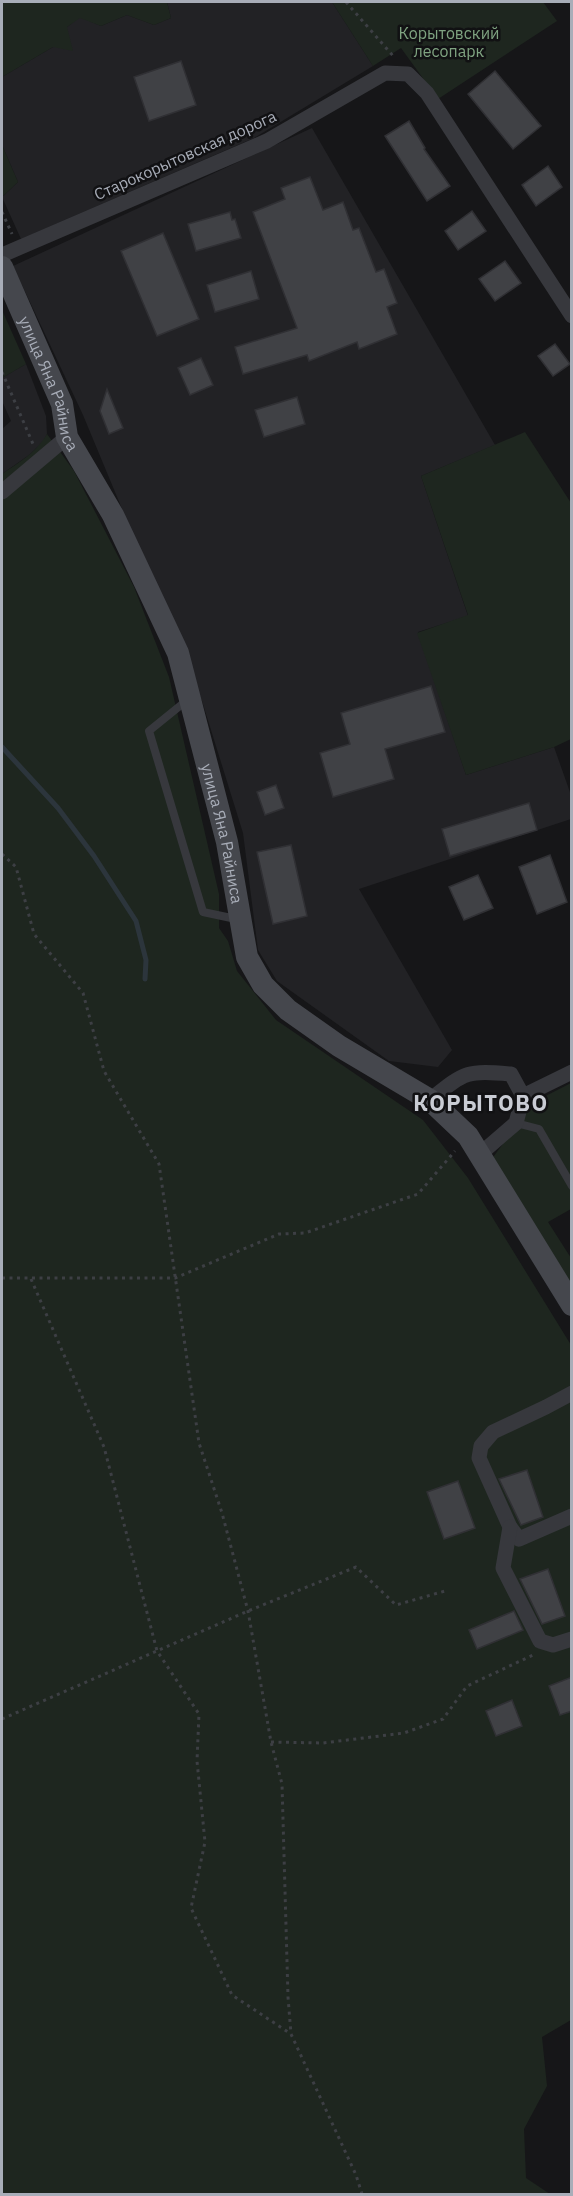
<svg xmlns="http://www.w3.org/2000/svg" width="573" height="2196" viewBox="0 0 573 2196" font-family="'IBM Plex Sans',sans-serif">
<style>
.built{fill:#222225}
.green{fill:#1e261f}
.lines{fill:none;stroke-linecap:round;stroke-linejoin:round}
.stream{stroke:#2c353c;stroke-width:5}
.building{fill:#404145;stroke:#303034;stroke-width:1.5}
.path{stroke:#3d3f44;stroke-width:3;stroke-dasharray:3 4.5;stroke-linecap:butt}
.lane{stroke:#37383d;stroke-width:8}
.street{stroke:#37383d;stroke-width:15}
.secondary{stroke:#45474d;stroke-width:22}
.labels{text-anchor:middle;stroke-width:5;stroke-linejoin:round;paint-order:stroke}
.park-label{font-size:16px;fill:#7fa381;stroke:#111113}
.street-label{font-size:16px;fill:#a8adb8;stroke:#111113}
.district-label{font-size:22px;font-weight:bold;letter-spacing:1.5px;fill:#c9ccd4;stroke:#111113}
</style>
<rect width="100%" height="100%" fill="#161618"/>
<g class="built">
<polygon points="167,2 332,2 373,66 254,138 21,239 2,197 18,182 2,145 2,77 53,47 67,27 80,17 101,26 127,15 154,25 171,18"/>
<polygon points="312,128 495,445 421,476 468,616 418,632 466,775 554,747 571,795 571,819 359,889 452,1050 438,1067 389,1061 277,981 258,950 243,833 202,701 83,415 13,266"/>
<polygon points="26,364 46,416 47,434 43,442 29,455 2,474 2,429 11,421 2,401 2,378"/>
</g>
<g class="green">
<polygon points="2,2 167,2 171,18 154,25 127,15 101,26 80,18 67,27 73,51 53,47 2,77"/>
<polygon points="332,2 543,2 557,21 438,99 401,48 373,66"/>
<polygon points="2,145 18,182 2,197"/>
<polygon points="2,310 26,364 2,378"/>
<polygon points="525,432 571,503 571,739 554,747 466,775 417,633 468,615 421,476"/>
<path d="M47,434L74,471L134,587L169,677L219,894V928L228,941L237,971L276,1020L423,1120L468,1178L571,1345V2020L542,2037L547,2086L524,2129L526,2178L550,2194H2V474C18,463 37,452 47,434Z"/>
<polygon points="571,1083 571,1209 548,1222 571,1258 571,1285 491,1160 534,1102"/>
</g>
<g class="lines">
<polyline class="stream" points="2,747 58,808 94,856 136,921 146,960 145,979"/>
</g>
<g class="building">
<polygon points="181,61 196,105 149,121 134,77"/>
<polygon points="495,71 541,126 513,149 468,94"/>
<polygon points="409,121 425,148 424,149 450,186 427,201 385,136"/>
<polygon points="548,166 562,187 536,206 522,185"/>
<polygon points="310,177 323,210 343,202 353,230 359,228 376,272 384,269 397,303 387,307 397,334 359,349 357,342 309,361 307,355 243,374 235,347 297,328 253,212 285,199 281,188"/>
<polygon points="472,211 486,231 458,250 445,231"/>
<polygon points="230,212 232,220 235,219 241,238 196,251 188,224"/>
<polygon points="163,233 199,319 157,336 121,251"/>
<polygon points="505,261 521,283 495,301 479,279"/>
<polygon points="251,271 259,299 215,312 207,285"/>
<polygon points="555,344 570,364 553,376 538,356"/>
<polygon points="201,358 213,385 190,395 178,368"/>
<polygon points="107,389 123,428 109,434 100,411"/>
<polygon points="297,397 305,424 264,437 255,410"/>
<polygon points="431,686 445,732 385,749 394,779 333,797 320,753 350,744 341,713"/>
<polygon points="276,785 284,808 265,815 257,792"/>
<polygon points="529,803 537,830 450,856 442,829"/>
<polygon points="291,845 307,916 273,924 257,852"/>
<polygon points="550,855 567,902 537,914 519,867"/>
<polygon points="478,875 493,908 464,920 449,887"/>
<polygon points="527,1470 543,1517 521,1525 499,1479"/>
<polygon points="458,1481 475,1528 444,1539 427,1492"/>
<polygon points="548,1569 565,1616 542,1624 520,1579"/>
<polygon points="514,1611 523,1630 477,1649 469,1630"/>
<polygon points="572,1677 572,1711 560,1715 549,1686"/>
<polygon points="512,1700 522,1726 496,1736 486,1711"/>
</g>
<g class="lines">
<g class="path">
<polyline points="346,2 394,57"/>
<polyline points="2,212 12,234"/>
<polyline points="2,372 33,444"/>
<polyline points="2,854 16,867 34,934 83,993 104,1071 159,1164 199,1443 222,1513 248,1611 271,1742 282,1784 288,1997 291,2034"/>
<polyline points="2,1278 175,1278 279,1234 305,1233 418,1194 455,1151"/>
<polyline points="31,1279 104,1447 157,1651 199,1714 197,1761 205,1842 191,1908 232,1995 291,2034 356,2175 362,2194"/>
<polyline points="2,1719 248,1611 356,1567 396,1605 445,1591"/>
<polyline points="271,1742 323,1743 404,1733 443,1719 467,1686 533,1655"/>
</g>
<g class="lane">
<polyline points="186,701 149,731 203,912 236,919"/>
<polyline points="516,1123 539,1129 572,1186"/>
</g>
<g class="street">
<polyline points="2,255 267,141 385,73 408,74 427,93 572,316"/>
<polyline points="2,492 67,437"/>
<polyline points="523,1096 572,1072"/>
<path d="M430,1100C465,1072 466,1070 511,1074L523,1096L516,1123L479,1155"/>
<polyline points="572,1393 546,1407 493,1432 481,1446 479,1458 510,1527 519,1539 572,1516"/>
<polyline points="510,1527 503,1568 540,1641 553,1645 572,1639"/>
</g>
<path class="secondary" id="s1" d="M2,267L62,404L67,437L113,515L178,653L227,842L247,957L263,985L288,1010L339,1046L430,1100L468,1136L572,1305"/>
</g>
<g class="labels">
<g class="park-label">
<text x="449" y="39">Корытовский<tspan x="449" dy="18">лесопарк</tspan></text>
</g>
<g class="street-label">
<text transform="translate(185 155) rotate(-24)" y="6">Старокорытовская дорога</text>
<text dy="6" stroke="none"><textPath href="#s1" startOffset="126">улица Яна Райниса</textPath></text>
<text dy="6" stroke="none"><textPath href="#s1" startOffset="612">улица Яна Райниса</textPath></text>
</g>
<g class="district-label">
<text x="481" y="1111">КОРЫТОВО</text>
</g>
</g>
<rect width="573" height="2196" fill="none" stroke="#a8adb8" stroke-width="6"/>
</svg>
